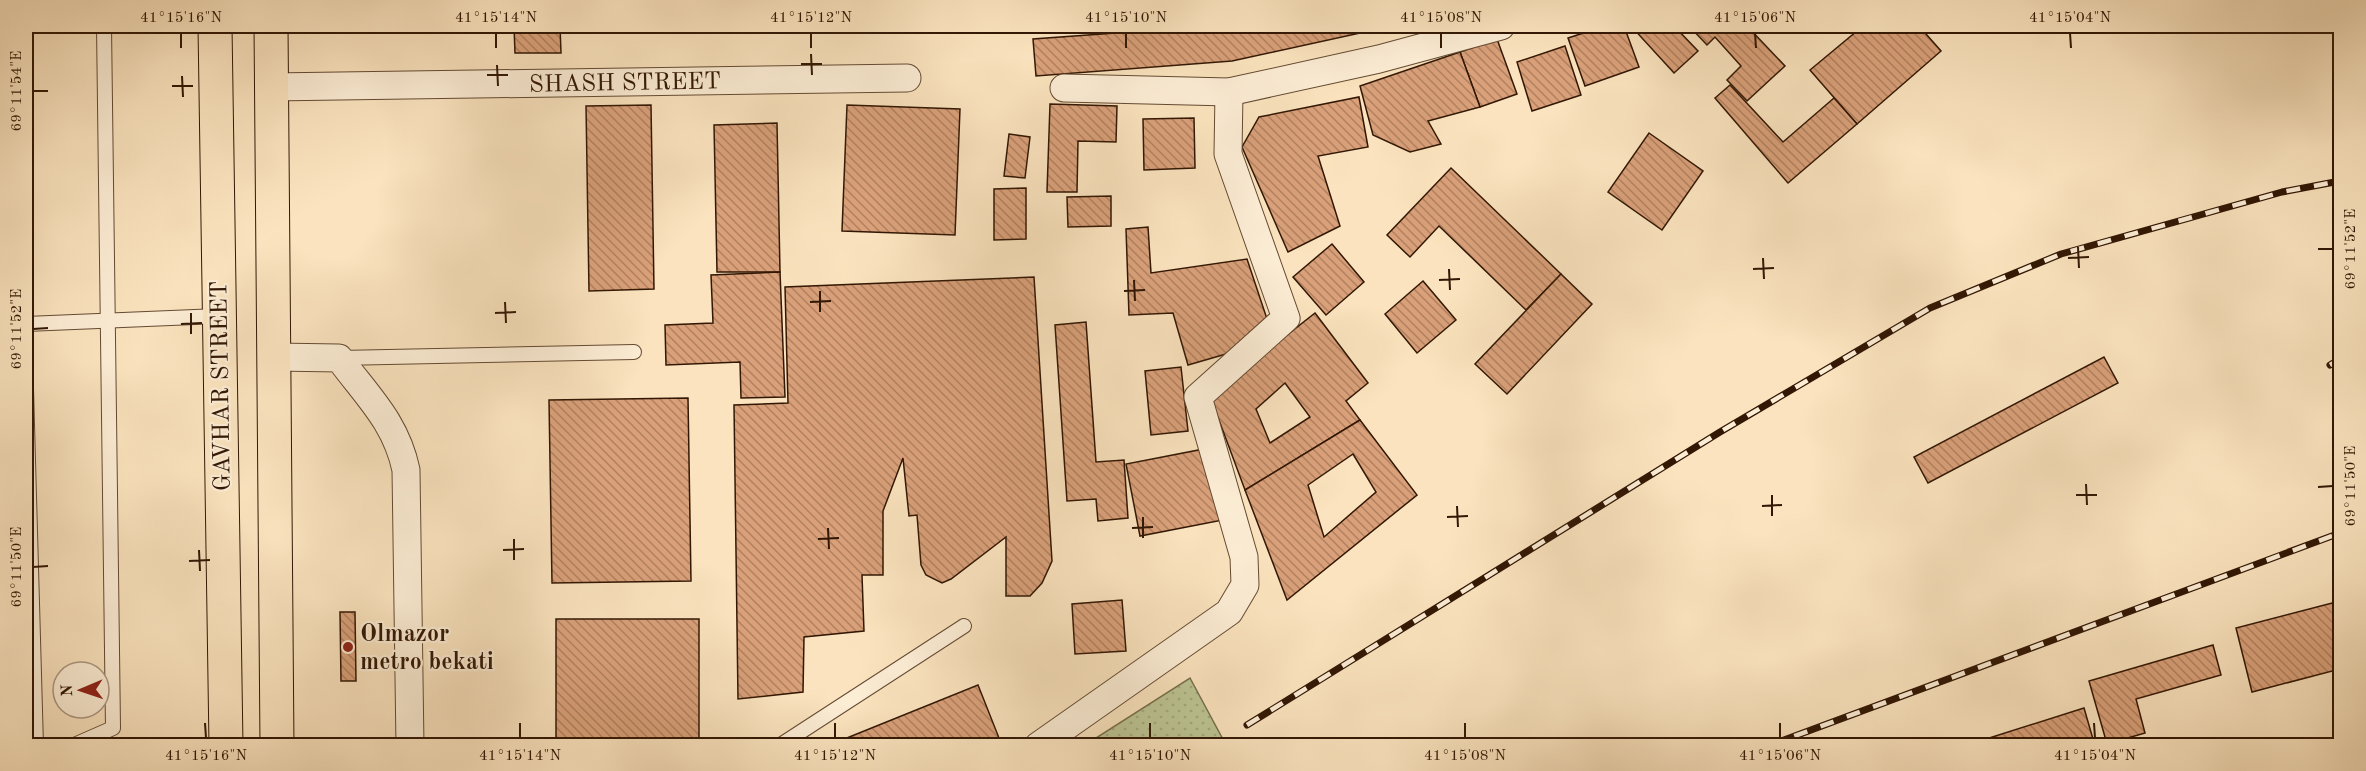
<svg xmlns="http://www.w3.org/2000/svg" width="2366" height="771" viewBox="0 0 2366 771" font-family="'Old Standard TT',serif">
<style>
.grass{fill:url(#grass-dots);stroke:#776e4c;stroke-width:1.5}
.building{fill:url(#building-back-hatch);stroke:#321704;stroke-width:1.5;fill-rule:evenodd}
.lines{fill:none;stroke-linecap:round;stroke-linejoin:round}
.lane-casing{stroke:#644a32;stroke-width:16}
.street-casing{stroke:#644a32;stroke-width:29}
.primary-casing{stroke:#321704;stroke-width:35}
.lane{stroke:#fcedd5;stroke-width:14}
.street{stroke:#fcedd5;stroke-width:27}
.primary{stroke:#fae3be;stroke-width:33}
.rail-casing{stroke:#321704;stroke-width:7}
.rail{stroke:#fcedd5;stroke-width:4.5;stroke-dasharray:14;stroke-linecap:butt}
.ticks{fill:none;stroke:#321704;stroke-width:2}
.poi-dot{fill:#8f2418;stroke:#fcedd5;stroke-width:2}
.labels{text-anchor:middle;stroke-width:4.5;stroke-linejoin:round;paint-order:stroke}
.street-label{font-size:24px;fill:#321704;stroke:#fcedd5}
.poi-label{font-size:24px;font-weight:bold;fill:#321704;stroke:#fcedd5;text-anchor:start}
.neatline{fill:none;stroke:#321704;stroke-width:2}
.ticks-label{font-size:15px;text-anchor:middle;fill:#321704}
</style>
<defs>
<pattern id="grass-dots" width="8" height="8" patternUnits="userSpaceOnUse" patternTransform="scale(1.5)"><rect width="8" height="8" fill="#bcc493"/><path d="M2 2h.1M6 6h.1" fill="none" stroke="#a2a87d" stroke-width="1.8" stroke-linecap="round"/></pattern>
<pattern id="building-back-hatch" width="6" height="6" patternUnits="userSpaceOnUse" patternTransform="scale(1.5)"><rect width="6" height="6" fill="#d9a079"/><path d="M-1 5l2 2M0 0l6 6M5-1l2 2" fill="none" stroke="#b18161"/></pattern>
</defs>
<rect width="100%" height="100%" fill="#fae3be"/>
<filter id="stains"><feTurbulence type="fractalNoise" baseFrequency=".00333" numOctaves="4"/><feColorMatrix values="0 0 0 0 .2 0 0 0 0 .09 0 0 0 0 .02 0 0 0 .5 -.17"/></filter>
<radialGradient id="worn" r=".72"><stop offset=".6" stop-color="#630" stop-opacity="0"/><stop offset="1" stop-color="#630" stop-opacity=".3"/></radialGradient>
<polygon class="grass" points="1190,678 1226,745 1085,745"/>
<g class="building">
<polygon points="514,26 560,26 561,53 515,53"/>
<polygon points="1213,26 1392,26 1232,61 1036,76 1033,39"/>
<polygon points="1605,26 1624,26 1639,67 1585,86 1568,38"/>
<polygon points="1631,26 1674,26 1698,51 1674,73"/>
<polygon points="1689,26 1747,26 1785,66 1747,101 1727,80 1741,66 1715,37 1707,45"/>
<polygon points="1863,26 1919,26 1941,51 1857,124 1810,70"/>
<polygon points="1497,39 1517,94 1480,107 1460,52"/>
<polygon points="1565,46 1581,95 1532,111 1517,62"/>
<polygon points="1460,52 1480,107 1428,121 1441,144 1410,152 1373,135 1360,86"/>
<polygon points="1730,85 1783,142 1834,98 1857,124 1788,183 1715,98"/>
<polygon points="1359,97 1368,147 1318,156 1340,226 1288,252 1242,147 1259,117"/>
<polygon points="1050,104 1117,106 1116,142 1078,141 1077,192 1047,192"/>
<polygon points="651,105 654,289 589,291 586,106"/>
<polygon points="847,105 960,109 955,235 842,231"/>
<polygon points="1194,118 1195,168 1144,170 1143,119"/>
<polygon points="777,123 780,272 717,272 714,125"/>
<polygon points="1649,133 1703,171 1662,230 1608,192"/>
<polygon points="1009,134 1030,137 1025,178 1004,176"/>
<polygon points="1451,168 1561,274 1526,310 1439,226 1410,257 1387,235"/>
<polygon points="1026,188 1026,239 994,240 994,189"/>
<polygon points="1111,196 1111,226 1068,227 1067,197"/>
<polygon points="1148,227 1151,273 1247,259 1268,322 1226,354 1188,365 1173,313 1129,315 1126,229"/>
<polygon points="1332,244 1364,282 1326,315 1293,277"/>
<polygon points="780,272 785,397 741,398 740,362 666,365 665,325 713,323 711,275"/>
<polygon points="1561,274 1592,304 1507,394 1475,364"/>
<polygon points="1034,277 1052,561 1042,583 1030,596 1006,596 1006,537 951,579 942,583 926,575 921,565 917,515 909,516 903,458 883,511 883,575 862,575 864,631 804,637 803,692 738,699 734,405 788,403 785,287"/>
<polygon points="1423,281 1456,320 1417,353 1385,314"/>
<path d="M1315,313L1368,383L1346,401L1360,420L1245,490L1210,396ZM1285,383L1310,417L1270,443L1256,409Z"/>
<polygon points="1086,322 1096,462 1124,460 1128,518 1098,521 1096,499 1067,501 1055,325"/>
<polygon points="2104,357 2118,383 1928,483 1914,457"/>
<polygon points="1181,367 1188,431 1151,435 1145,371"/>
<polygon points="688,398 691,581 552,583 549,400"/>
<path d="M1360,420L1417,495L1287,600L1245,490ZM1353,454L1376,492L1324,537L1308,485Z"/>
<polygon points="1209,448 1223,520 1140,536 1126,464"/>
<polygon points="1122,600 1126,651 1075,654 1072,604"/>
<polygon points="2340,601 2340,669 2252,692 2236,628"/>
<polygon points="340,612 355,612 356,681 341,681"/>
<rect x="556" y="619" width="143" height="127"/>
<polygon points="2213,645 2221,675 2136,699 2145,733 2107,744 2089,681"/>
<polygon points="978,685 999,738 980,746 827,746"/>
<polygon points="2084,708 2095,746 1964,746"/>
</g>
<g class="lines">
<defs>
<g id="lane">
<polyline points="26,324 219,316"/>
<polyline points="339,358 634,352"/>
<polyline points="26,389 36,746"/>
<polyline points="72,746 113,728 104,26"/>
<polyline points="779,746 964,626"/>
</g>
<g id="street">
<polyline points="271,87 907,78"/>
<polyline points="1064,88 1229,92 1379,59 1501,26"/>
<path d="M274,357L339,358C367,396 396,422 406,470L410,746"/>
<polyline points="1038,746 1229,612 1245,585 1244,557 1198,397 1286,318 1228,154 1229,92"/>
</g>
<g id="primary">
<polyline points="215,26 226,746"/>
<polyline points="271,26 277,746"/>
</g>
</defs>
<use href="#lane" class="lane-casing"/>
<use href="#street" class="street-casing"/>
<use href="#primary" class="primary-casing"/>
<use href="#lane" class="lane"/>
<use href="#street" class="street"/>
<use href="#primary" class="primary"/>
<defs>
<g id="rail">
<polyline points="2330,365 2340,359"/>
<polyline points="1247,725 1720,432 1930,308 2061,254 2282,192 2340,181"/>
<polyline points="1768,746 2340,533"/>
</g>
</defs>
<use href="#rail" class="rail-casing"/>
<use href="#rail" class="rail"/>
</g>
<path class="ticks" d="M181,33V48M496,33V48M811,33V48M1126,33V48M1441,33V48M1755,33L1756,48M2070,33L2071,48M811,54L812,75M801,64H822M497,65L498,86M487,75H508M182,76L183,97M172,86H193M33,91H48M2078,247L2079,268M2318,249H2333M1763,258L1764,279M2068,258L2089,257M1449,269L1450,290M1753,269L1774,268M1134,280L1135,301M1439,280L1460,279M820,291V312M1124,291L1145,290M505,302L506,323M810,302L831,301M191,313V334M495,313L516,312M181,324L202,323M33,329L48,328M2086,484L2087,505M2318,487L2333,486M1772,495V516M2076,495H2097M1457,506L1458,527M1762,506L1782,505M1143,517V538M1447,517L1468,516M828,528L829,549M1132,528L1153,527M514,539V560M818,539L839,538M199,550L200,571M503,550L524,549M189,561L210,560M33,567L48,566M205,723L206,738M520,723V738M835,723V738M1150,723V738M1465,723V738M1780,723V738M2094,723L2095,738"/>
<circle class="poi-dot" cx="348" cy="647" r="6"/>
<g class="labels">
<g class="street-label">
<text transform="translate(625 82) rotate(-1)" y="8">SHASH STREET</text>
<text transform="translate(220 386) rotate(-91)" y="8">GAVHAR STREET</text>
</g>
<g class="poi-label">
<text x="360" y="641">Olmazor<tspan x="360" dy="28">metro bekati</tspan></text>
</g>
</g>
<rect width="2366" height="771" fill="none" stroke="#fae3be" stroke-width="66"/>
<g transform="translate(81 690) rotate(268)"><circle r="28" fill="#fcedd5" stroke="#ab9781" stroke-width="1.5"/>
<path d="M0-4.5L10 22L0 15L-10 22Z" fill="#8f2418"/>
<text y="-9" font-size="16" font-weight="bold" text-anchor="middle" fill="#321704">N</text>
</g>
<rect x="33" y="33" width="2300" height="705" class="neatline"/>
<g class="ticks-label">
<text x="181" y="22">41°15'16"N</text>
<text x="496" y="22">41°15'14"N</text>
<text x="811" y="22">41°15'12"N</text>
<text x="1126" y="22">41°15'10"N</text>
<text x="1441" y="22">41°15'08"N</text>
<text x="1755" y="22">41°15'06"N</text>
<text x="2070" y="22">41°15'04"N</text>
<text transform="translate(16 91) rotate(-90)" y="5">69°11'54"E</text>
<text transform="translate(2350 249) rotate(-90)" y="5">69°11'52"E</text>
<text transform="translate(16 329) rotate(-90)" y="5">69°11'52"E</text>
<text transform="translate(2350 486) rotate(-90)" y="5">69°11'50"E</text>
<text transform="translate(16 567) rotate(-90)" y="5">69°11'50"E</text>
<text x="206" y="760">41°15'16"N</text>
<text x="520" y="760">41°15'14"N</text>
<text x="835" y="760">41°15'12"N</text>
<text x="1150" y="760">41°15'10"N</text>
<text x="1465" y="760">41°15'08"N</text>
<text x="1780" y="760">41°15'06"N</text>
<text x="2095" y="760">41°15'04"N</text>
</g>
<rect width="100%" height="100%" filter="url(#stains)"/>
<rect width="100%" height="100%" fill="url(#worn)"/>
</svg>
